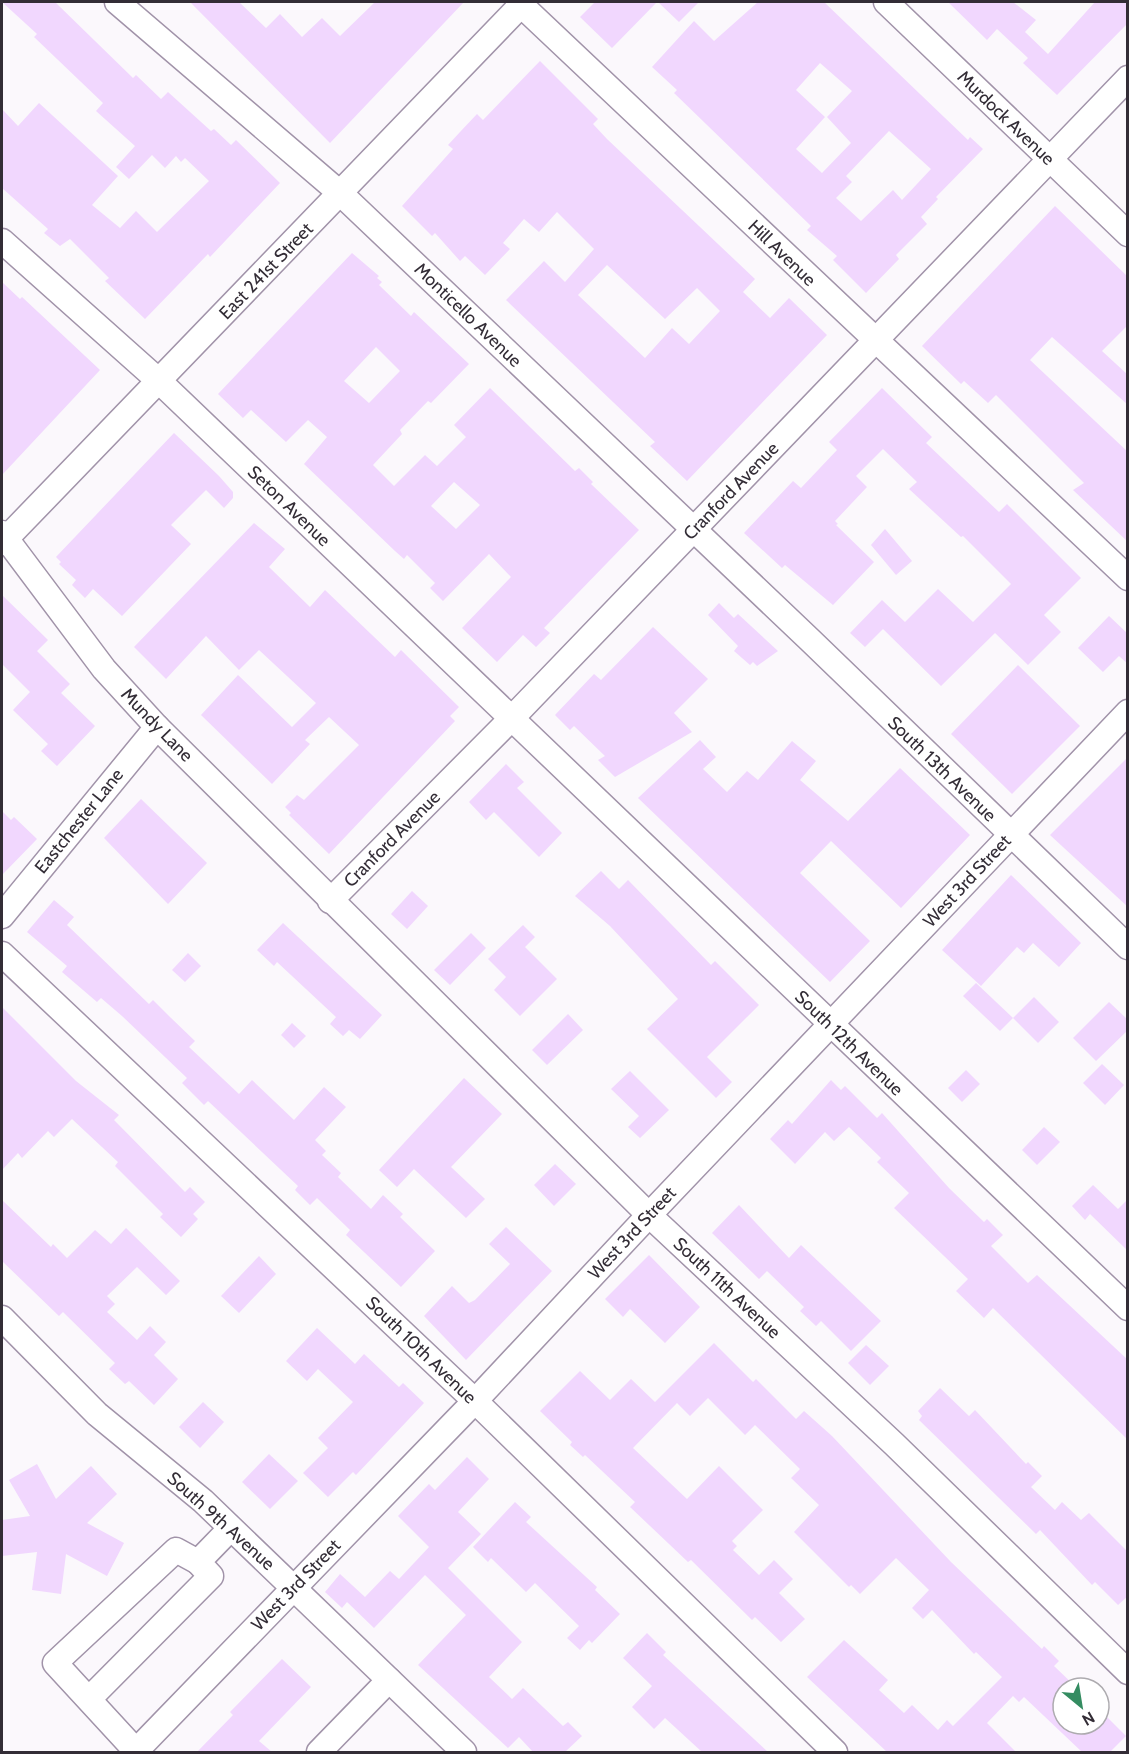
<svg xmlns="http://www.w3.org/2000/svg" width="1129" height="1754" viewBox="0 0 1129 1754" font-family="Cabin,sans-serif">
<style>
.building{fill:#f1d7fe;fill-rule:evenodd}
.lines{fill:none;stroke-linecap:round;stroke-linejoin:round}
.minor-casing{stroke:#a193a9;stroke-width:27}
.minor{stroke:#fff;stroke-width:24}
.labels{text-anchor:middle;stroke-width:4.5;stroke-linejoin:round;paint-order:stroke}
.street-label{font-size:18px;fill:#332d36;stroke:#fff}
</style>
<rect width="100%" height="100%" fill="#fbf8fc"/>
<g class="building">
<polygon points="2,2 55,2 133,78 136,75 161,99 168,92 211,131 214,129 231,145 236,140 280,183 210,257 208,254 145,319 105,281 109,278 70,239 60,246 44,233 48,229 2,188 2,109 18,126 39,103 118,176 92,205 120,228 136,211 157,232 209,181 185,158 181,162 176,156 165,168 152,155 129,179 116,167 135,146 96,111 103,103 34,37 37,34"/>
<polygon points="190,2 239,2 266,28 280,14 302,37 322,18 340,36 375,2 464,2 330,143"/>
<polygon points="595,2 657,2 612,48 580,17"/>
<polygon points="658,2 699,2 679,22"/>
<path d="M758,2H824L968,140L970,137L983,149L936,197L938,199L921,217L927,224L896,255L899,259L866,293L833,260L837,256L807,230L811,226L674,93L677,90L652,67L694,21L714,41ZM820,63L852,91L827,117L851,143L822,173L796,149L825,117L796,90ZM889,131L931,169L902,200L893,190L861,221L836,198L852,182L846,176Z"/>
<polygon points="948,2 1013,2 1036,20 1025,32 1048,54 1095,2 1128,2 1128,23 1057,95 1023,63 1028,58 997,29 987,40"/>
<path d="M540,61L598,119L593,124L607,139L755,279L743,292L770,318L789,298L827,335L687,481L650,446L655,442L506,300L544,261L565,282L594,249L557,212L539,232L524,219L503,243L510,249L485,275L465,256L460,261L435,233L432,236L402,206L453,149L448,145L460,132L477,114L483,120ZM607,265L665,319L697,288L720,311L689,344L672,328L645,358L578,295Z"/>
<polygon points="1055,206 1128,277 1128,325 1102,351 1128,375 1128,405 1052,337 1030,360 1128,452 1128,542 1073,490 1084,483 996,395 988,403 964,381 961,384 922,346"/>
<path d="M352,253L379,276L377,278L382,282L379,285L411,316L414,312L469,364L431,403L428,401L400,430L402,434L373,465L394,486L425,455L437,466L466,437L454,425L490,388L575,471L579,468L593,482L591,484L639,530L544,628L550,633L536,647L523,635L497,662L462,628L511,577L489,554L443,601L430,588L435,583L407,555L404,559L395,551L304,464L327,437L308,420L286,442L251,410L243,418L218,394ZM376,347L400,371L369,403L344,381ZM454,482L480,505L456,529L431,506Z"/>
<polygon points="2,282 20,299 22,297 100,370 2,475"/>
<polygon points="882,388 932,437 926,443 999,512 1007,504 1081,578 1044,615 1061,632 1028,665 995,633 941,686 883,629 865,647 850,633 882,600 905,622 938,589 973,622 1011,584 963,536 961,537 909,489 917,482 883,449 856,476 867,487 835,521 838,524 836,525 874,562 833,605 785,565 782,568 744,533 793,481 801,488 837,450 829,442"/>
<polygon points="174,433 219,476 233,492 233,498 224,508 206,490 171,525 191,544 122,616 93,589 85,598 72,585 76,580 59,564 61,562 56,557"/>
<polygon points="254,523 285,549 269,567 310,607 325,590 395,657 401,650 459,707 450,716 455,721 329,854 289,815 291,813 285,807 297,795 304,800 359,745 329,717 305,740 310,744 272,784 201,715 238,675 292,727 316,703 259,650 239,670 206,636 166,679 134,647"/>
<polygon points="885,529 912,561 896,575 871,545"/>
<polygon points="2,595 48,640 37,651 70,684 61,693 95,726 57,766 41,751 48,744 13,710 30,692 2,664"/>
<polygon points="719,603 734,618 738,614 778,651 757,666 753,662 750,665 734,651 738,646 708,615"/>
<polygon points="1109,616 1128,634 1128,664 1119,656 1103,672 1078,648"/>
<polygon points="653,627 708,679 674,713 692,732 615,777 598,760 605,756 574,726 570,730 555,715 594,674 601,680"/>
<polygon points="1018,665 1080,726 1012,794 951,734"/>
<polygon points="700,740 716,757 703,769 727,792 747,771 758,780 792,741 816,761 800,780 848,821 900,768 970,835 901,908 831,841 800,873 870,941 830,982 638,798"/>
<polygon points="1128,757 1128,907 1050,835"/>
<polygon points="506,764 524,782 517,788 562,833 539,857 494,812 486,820 469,802"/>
<polygon points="141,799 207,863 168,904 104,838"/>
<polygon points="2,811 11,820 14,817 37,839 2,875"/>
<polygon points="601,871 619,889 628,880 711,965 715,961 759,1005 707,1057 732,1082 716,1098 647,1029 678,999 610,926 575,896"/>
<polygon points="1011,875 1081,943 1059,967 1033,943 1024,953 1017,947 981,986 942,950"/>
<polygon points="412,891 428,906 407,929 391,914"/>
<polygon points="54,900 74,917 67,925 149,1004 153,1000 170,1017 195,1041 189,1047 239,1094 252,1080 294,1120 324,1087 346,1107 315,1140 326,1151 322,1155 341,1173 338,1177 371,1209 383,1195 403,1214 400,1217 435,1251 401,1287 346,1235 350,1230 317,1198 310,1205 295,1190 298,1186 208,1101 204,1105 182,1083 187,1078 122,1016 101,998 97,1002 62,972 67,966 27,932"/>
<polygon points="283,923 382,1015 360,1039 349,1030 343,1036 330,1024 336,1017 277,962 274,966 257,950"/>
<polygon points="523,925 535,937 525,947 557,979 520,1016 494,990 506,977 488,959"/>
<polygon points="471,933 486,948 450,985 434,970"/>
<polygon points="188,953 201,966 185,982 172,970"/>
<polygon points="976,983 1013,1018 1000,1031 963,996"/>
<polygon points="1034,997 1059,1022 1038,1043 1013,1018"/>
<polygon points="1109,1002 1128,1020 1128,1030 1096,1061 1073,1038"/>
<polygon points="2,1007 76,1081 119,1115 114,1120 185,1192 190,1187 205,1202 193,1214 198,1219 181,1237 160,1217 163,1214 115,1166 118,1162 72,1119 54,1137 48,1131 22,1158 18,1153 2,1170"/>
<polygon points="568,1014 583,1030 547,1065 532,1050"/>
<polygon points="292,1023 306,1036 294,1048 281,1035"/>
<polygon points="1102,1064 1124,1085 1105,1105 1083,1083"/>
<polygon points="966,1070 980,1084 962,1102 948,1088"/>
<polygon points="630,1071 669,1110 640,1138 628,1127 639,1116 611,1089"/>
<polygon points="464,1078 502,1114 451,1167 485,1199 466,1218 414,1169 397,1187 379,1170"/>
<polygon points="831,1080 841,1090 845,1086 877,1118 882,1113 949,1188 984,1222 987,1219 1003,1235 991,1246 1028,1283 1037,1275 1128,1360 1128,1440 993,1308 984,1318 956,1291 968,1279 894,1208 909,1193 877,1162 881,1158 849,1127 834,1141 825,1132 795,1164 770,1139 788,1120 792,1124"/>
<polygon points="1044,1127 1060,1142 1037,1165 1022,1150"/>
<polygon points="555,1164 576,1184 554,1206 534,1185"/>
<polygon points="1093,1185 1118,1209 1128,1199 1128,1251 1090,1214 1085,1220 1072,1206"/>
<polygon points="2,1200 51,1247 53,1244 67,1258 95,1230 111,1244 126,1228 180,1281 166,1295 137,1267 107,1296 115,1304 107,1312 137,1340 150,1326 166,1342 154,1355 178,1379 154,1405 129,1381 125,1384 109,1369 115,1363 63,1312 59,1316 2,1261"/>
<polygon points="739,1205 789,1258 801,1245 881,1321 851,1351 821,1321 816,1326 800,1311 804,1307 767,1271 759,1279 712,1233"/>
<polygon points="506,1227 552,1271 466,1360 424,1316 452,1286 469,1303 475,1300 510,1264 489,1244"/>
<polygon points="649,1255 700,1307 665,1343 630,1309 623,1317 605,1299"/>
<polygon points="259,1256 276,1274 239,1313 221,1296"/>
<polygon points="317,1328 355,1364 364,1354 399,1387 403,1383 424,1403 356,1475 353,1472 328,1497 303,1473 328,1448 318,1438 353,1402 318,1369 307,1381 286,1361"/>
<polygon points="714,1343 753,1382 756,1379 796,1419 804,1411 832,1436 951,1562 1042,1649 1044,1646 1059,1661 1054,1666 1077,1688 1063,1688 1063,1724 1099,1724 1099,1709 1126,1736 1110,1752 1082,1752 1024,1697 1019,1702 1013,1696 987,1723 1016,1752 887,1752 807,1677 844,1640 888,1680 879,1690 904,1713 912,1705 938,1730 947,1720 953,1726 1002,1677 976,1652 974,1654 932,1610 923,1619 912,1608 929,1590 896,1558 860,1594 851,1585 849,1587 794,1532 819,1505 791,1478 800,1469 755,1425 745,1435 708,1398 690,1416 677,1403 633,1448 687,1499 719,1466 763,1510 732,1541 737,1546 733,1550 759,1575 774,1560 793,1579 779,1593 805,1619 781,1642 755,1617 752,1620 691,1560 688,1562 630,1507 635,1502 585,1455 583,1457 570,1445 572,1442 540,1411 580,1371 610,1400 631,1379 655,1402"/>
<polygon points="866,1345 889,1366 870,1385 848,1363"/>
<polygon points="940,1388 969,1416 975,1410 1026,1464 1028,1462 1042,1476 1031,1487 1055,1510 1062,1502 1081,1520 1089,1513 1128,1552 1128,1596 1118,1605 1095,1582 1092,1585 1040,1530 1036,1534 919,1420 922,1416 918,1411"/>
<polygon points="203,1402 224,1422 200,1448 179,1427"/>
<polygon points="269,1454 298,1481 270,1509 242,1482"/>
<polygon points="467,1457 489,1479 458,1512 481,1534 448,1568 522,1642 489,1677 512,1699 523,1688 563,1726 568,1722 582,1736 565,1752 533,1752 519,1737 508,1748 418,1665 466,1615 425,1575 374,1628 347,1602 342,1608 325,1592 340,1574 365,1597 390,1571 399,1579 429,1547 398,1516 429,1484 435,1490"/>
<polygon points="37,1464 56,1499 91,1466 117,1494 87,1523 124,1543 107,1576 66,1554 61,1594 32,1590 37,1552 2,1556 2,1520 30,1516 9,1480"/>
<polygon points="515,1502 531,1517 526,1522 597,1587 595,1590 620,1614 592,1643 589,1640 580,1650 567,1638 579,1626 535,1583 526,1592 491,1558 488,1562 473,1547"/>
<polygon points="647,1633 666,1652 663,1655 768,1752 702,1752 665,1718 654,1729 632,1707 652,1686 623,1658"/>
<polygon points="282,1659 311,1687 259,1741 272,1752 197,1752 233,1715 230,1712"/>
</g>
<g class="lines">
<defs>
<g id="minor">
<polyline points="117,2 340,193 810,640 1128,947"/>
<polyline points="518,2 1128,578"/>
<polyline points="886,2 1128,234"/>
<polyline points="2,241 159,381 1128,1308"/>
<polyline points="2,533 104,669 157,727 649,1215 894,1444 1128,1672"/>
<polyline points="2,543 524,2"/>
<polyline points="330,901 512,718 1128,78"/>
<polyline points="2,916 157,727"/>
<polyline points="2,954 475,1401 835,1752"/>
<polyline points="2,1318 97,1414 203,1501 464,1752"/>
<polyline points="89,1699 211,1576 198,1562 230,1529"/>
<polyline points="136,1751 55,1663 176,1550 198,1562"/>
<polyline points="135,1752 475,1401 649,1215 1128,712"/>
<polyline points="319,1752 389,1680"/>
</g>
</defs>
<use href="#minor" class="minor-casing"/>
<use href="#minor" class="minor"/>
</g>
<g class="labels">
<g class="street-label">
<text transform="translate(1006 118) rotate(44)" y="6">Murdock Avenue</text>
<text transform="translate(782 253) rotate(44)" y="6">Hill Avenue</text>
<text transform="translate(266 271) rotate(-46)" y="6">East 241st Street</text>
<text transform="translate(468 315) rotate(44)" y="6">Monticello Avenue</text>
<text transform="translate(731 491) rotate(-46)" y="6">Cranford Avenue</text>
<text transform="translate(289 506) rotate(44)" y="6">Seton Avenue</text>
<text transform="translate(157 725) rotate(46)" y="6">Mundy Lane</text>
<text transform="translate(942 769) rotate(44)" y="6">South 13th Avenue</text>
<text transform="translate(79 821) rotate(-51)" y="6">Eastchester Lane</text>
<text transform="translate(392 839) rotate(-45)" y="6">Cranford Avenue</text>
<text transform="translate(967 881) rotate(-47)" y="6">West 3rd Street</text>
<text transform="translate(849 1043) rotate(44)" y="6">South 12th Avenue</text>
<text transform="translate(632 1233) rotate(-47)" y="6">West 3rd Street</text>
<text transform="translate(727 1288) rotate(43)" y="6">South 11th Avenue</text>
<text transform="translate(421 1350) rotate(44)" y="6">South 10th Avenue</text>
<text transform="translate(221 1521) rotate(42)" y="6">South 9th Avenue</text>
<text transform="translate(296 1585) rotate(-46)" y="6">West 3rd Street</text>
</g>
</g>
<rect width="1129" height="1754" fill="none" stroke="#332d36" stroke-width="6"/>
<g transform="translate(1081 1706) rotate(150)"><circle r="28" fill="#ffffff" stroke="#adabaf" stroke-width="1.5"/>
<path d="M0-4.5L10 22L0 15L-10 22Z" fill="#348c61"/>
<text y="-9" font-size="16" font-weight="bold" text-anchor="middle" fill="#332d36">N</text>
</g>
</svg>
